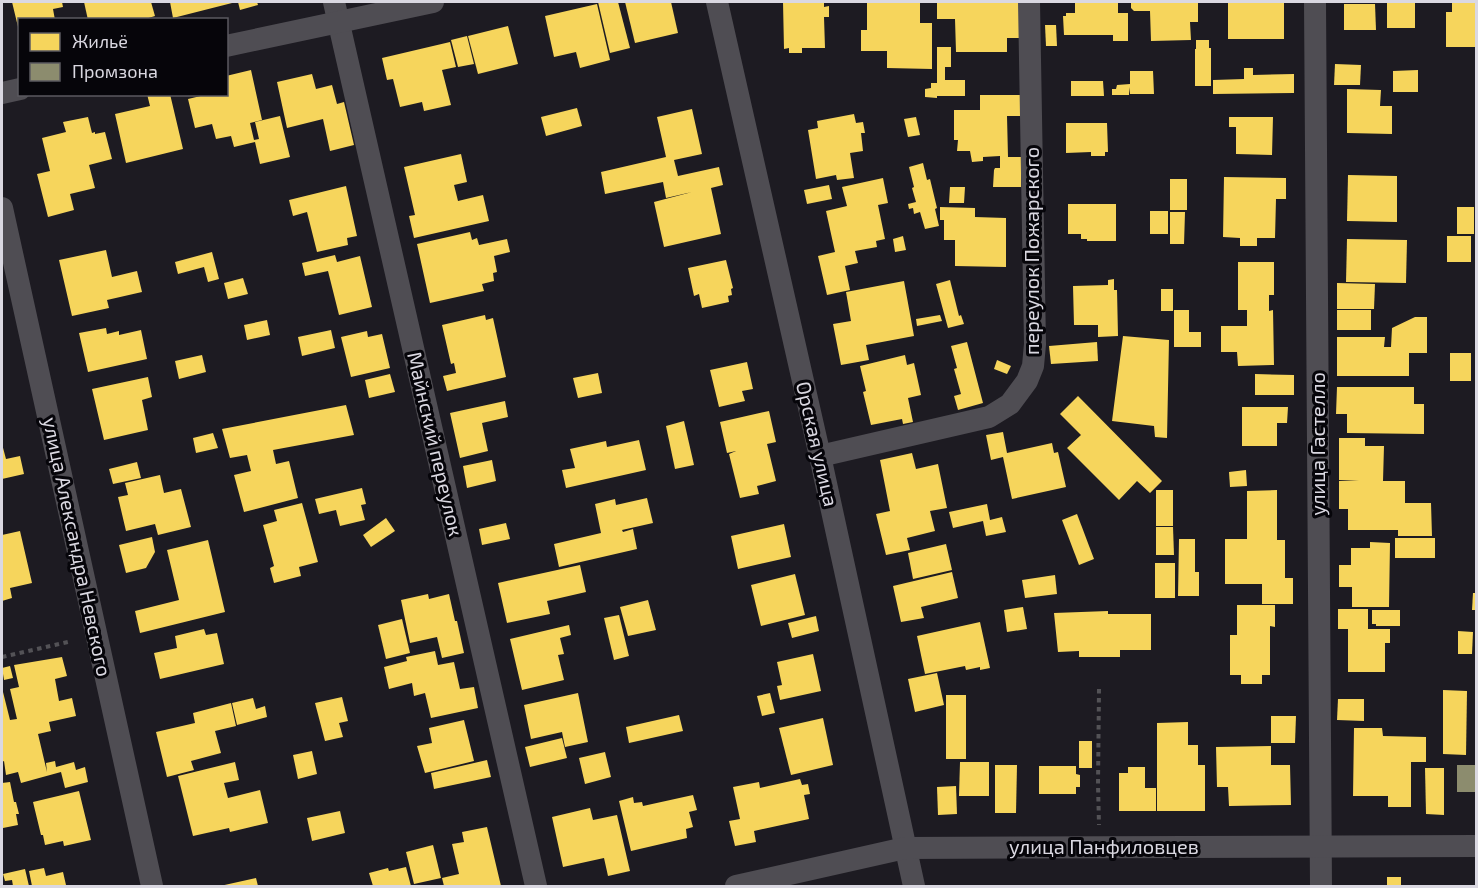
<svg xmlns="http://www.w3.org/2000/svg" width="1478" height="888" viewBox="0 0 1478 888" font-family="'Exo 2',sans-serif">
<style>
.homes{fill:#f6d55c}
.industry{fill:#8c8c6e}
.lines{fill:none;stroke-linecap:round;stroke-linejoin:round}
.path{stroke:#535256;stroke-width:4;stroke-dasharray:4.5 4.5;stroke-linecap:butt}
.street{stroke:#4f4d53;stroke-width:22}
.labels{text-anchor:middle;stroke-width:6;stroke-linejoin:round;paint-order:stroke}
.street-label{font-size:20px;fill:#dad8e1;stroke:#06050a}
</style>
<rect width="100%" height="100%" fill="#1d1b22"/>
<g class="homes">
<polygon points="12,2 62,2 63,7 53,9 55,20 20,20 19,31"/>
<polygon points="84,2 151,2 155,16 142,20 88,20"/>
<polygon points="170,2 236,2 173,18"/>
<polygon points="238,2 257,2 258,5 240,10"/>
<polygon points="598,2 618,2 630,48 610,53"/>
<polygon points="625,2 671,2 678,33 635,43"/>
<polygon points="783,2 824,2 824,7 829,6 829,17 824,17 825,48 802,48 802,53 789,53 789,48 784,49"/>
<polygon points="867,2 920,2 920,23 932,23 932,69 887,68 887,51 861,51 861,30 867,30"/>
<polygon points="937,2 1019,2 1020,38 1007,38 1007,52 956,52 955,19 937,19"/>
<polygon points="1075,2 1118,2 1118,13 1128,13 1128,41 1113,41 1113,35 1064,35 1063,16 1066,16 1066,13 1075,13"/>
<polygon points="1131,2 1198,2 1198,22 1190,22 1191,40 1151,41 1150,11 1134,11 1131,8"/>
<rect x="1228" y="2" width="56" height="37"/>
<rect x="1387" y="2" width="28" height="26"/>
<polygon points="1452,2 1476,2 1476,47 1446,47 1446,12 1452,12"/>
<polygon points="597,4 610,60 580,68 576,52 554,57 545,16"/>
<polygon points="1344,4 1375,4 1376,30 1344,30"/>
<polygon points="1045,25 1056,25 1057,46 1046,46"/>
<polygon points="508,26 518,64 478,74 468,36"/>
<polygon points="467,36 474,64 458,67 451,40"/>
<polygon points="1196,40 1209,40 1209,48 1211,48 1211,86 1195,86 1195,49 1196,49"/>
<polygon points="450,42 456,67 442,70 451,105 424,111 422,102 400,107 393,79 387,80 382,58"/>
<polygon points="937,47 951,47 951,67 945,67 945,80 965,80 965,96 937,96 937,98 925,97 925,89 931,88 931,83 937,83"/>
<polygon points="1335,64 1361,65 1360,85 1334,85"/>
<polygon points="1244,68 1253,68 1253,75 1294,74 1294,93 1213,94 1213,80 1244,79"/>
<polygon points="251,70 262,120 250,123 254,140 259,139 255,122 280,116 290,157 260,164 255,142 234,147 231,136 216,139 212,124 195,128 188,99 209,94 226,94 226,76"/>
<polygon points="1418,70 1418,92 1393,92 1393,71"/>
<polygon points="1130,71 1153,71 1154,94 1130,94 1129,87 1129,95 1112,95 1112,89 1116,89 1117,85 1130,84"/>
<polygon points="312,74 316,89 332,85 337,104 344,102 354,145 330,151 323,119 287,128 277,82"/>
<polygon points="1071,81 1103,81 1104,96 1071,96"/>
<polygon points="1347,89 1381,90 1380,106 1392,106 1392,134 1347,133"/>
<polygon points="147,94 170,94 183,149 126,163 115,114 150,106"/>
<polygon points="980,95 1022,95 1022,116 1007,116 1008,157 1021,157 1021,187 993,187 994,170 995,168 1000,168 1000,156 983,157 983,161 972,162 970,151 957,151 958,140 954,140 954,110 980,110"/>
<polygon points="577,108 582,126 546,136 541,117"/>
<polygon points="692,109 702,154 674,160 678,176 719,167 723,185 711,188 721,234 664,247 654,202 692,192 666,198 663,182 605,194 601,172 666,157 657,117"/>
<polygon points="854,114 856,123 863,122 865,133 861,133 863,151 850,153 854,178 837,180 836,175 816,179 808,130 818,128 817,121"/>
<polygon points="88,117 92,133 95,132 95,134 105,132 112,159 89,165 95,188 70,194 74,210 48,217 37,174 50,171 42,138 66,132 63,122"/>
<polygon points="916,117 920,135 908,137 904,119"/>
<polygon points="1229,117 1273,117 1272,155 1236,154 1236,127 1229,127"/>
<polygon points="1066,123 1107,123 1108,152 1105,152 1105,156 1091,156 1091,152 1066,153"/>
<polygon points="461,154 467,182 454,185 458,201 483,195 489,221 414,238 409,216 415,215 404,167"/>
<polygon points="923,163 927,180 930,179 937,208 935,209 939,226 925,229 920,212 914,214 913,208 909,209 908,204 916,202 912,188 914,187 909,167"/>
<polygon points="1348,175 1397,176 1397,222 1347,221"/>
<polygon points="1224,177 1286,178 1286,199 1276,199 1275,238 1257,238 1257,246 1240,246 1240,238 1223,237"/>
<polygon points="883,178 888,203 878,205 885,239 876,241 877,247 855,251 858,263 845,266 850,290 827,295 818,256 835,252 826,211 847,206 842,187"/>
<rect x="1170" y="179" width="17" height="31"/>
<polygon points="829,185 832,199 807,204 804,190"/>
<polygon points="346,186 357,236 347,238 348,245 317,252 307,212 293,216 289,200"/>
<polygon points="950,187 965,187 964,203 949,203"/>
<polygon points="1068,204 1116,204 1116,241 1087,241 1087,239 1081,239 1081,234 1068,234"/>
<polygon points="940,207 975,208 975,217 1006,218 1006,267 955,266 955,240 944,240 944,220 940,220"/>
<rect x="1457" y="207" width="17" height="27"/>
<rect x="1150" y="211" width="18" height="23"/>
<polygon points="1170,212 1185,212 1184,244 1170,244"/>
<polygon points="470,232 472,240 477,238 479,245 507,239 510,252 494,256 497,272 493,273 494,281 482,284 484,291 430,303 417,244"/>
<polygon points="903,236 906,250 895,252 893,239"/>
<rect x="1447" y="236" width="24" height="26"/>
<polygon points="1347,239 1407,240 1406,283 1346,282"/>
<polygon points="106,250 112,277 137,271 142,292 107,300 109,308 72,316 59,260"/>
<polygon points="212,252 219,279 208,282 204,267 178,274 175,262"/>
<polygon points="335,255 337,262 360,256 372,307 339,315 328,271 305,276 302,263"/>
<polygon points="726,260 733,288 731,289 732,295 728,296 729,302 702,308 699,294 694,296 688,268"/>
<polygon points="1238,262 1274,262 1274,295 1269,295 1269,311 1273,310 1274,365 1238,366 1237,352 1221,352 1221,326 1247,326 1247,310 1238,310"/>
<polygon points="243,278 248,294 228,299 224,283"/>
<polygon points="1114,279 1114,290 1117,290 1118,336 1098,337 1098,325 1074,325 1073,286 1108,285 1108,280"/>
<polygon points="950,280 959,316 961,315 964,324 948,328 936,284"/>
<polygon points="904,281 914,336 866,345 869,360 841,365 833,324 851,321 846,292"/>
<polygon points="1337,283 1375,284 1374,309 1337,309"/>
<rect x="1161" y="289" width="12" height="22"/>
<polygon points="1174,310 1189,310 1189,332 1201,332 1201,347 1174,347"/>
<rect x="1337" y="310" width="34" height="20"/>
<polygon points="485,315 486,320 493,318 506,377 447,391 443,376 456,373 454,363 451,364 442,325"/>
<polygon points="940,315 942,321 917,326 916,319"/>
<polygon points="1415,317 1427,317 1427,353 1409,353 1409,376 1337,376 1337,337 1385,337 1384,347 1391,347 1392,328"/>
<polygon points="267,320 270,335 247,340 244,325"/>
<polygon points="106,328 107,334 119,331 119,335 141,330 147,359 88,372 79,333"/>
<polygon points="331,330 335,348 302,356 298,337"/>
<polygon points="367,331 368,337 382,334 390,368 351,377 341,337"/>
<polygon points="1123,336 1169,340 1167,438 1155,437 1154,426 1112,421"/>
<polygon points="967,342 983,403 958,410 954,396 961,394 954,369 957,368 951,346"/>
<polygon points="1097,342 1098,361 1051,364 1049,346"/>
<rect x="1450" y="353" width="21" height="28"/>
<polygon points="202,355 206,372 179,379 175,361"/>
<polygon points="905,355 907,365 914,363 921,395 908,398 913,422 903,424 902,419 871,425 863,392 866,391 860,366"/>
<polygon points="997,360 1011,366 1007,374 994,369"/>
<polygon points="747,362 753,389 742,391 745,401 719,407 710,370"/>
<polygon points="598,373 602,393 578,398 573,378"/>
<polygon points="390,374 395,392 369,398 365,380"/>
<polygon points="1255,374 1294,375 1294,395 1255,395"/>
<polygon points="148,377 152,397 142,400 148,430 104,440 92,389"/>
<polygon points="1337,387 1414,387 1414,404 1424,404 1424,434 1347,433 1347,414 1336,414"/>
<polygon points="1078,396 1162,481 1150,493 1137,481 1119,500 1067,448 1081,435 1060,414"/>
<polygon points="505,401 508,417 482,423 488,451 460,458 450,413"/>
<polygon points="346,405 354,435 273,450 276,464 289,461 298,498 244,512 234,475 251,471 247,455 230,458 222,429"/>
<polygon points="1242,407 1288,407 1287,423 1277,423 1277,446 1242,446"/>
<polygon points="769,411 776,442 767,444 776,481 757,486 759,494 740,498 729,454 736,451 727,453 720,422"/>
<polygon points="684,421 694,465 675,469 666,426"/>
<polygon points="1003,432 1007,453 1052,443 1054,453 1058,452 1066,487 1012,499 1003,457 991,460 986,435"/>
<polygon points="213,433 218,448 196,453 193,438"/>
<polygon points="1339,438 1365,438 1365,446 1384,446 1383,481 1405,481 1405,503 1431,503 1432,536 1398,536 1398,530 1348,530 1348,509 1339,509 1339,481 1359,480 1339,480"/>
<polygon points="639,440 646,470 566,488 562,470 575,468 570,449 606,441 607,447"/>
<polygon points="2,444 6,459 20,456 24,474 2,479"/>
<polygon points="912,453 916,469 938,464 947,508 930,511 935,531 907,538 910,550 886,555 876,514 890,511 880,460"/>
<polygon points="492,460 496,481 467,488 463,466"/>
<polygon points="137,462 141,478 113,484 109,469"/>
<polygon points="1246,470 1247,486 1230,487 1229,472"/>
<polygon points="160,475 164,493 181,489 191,527 158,535 155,524 126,531 118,497 128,495 125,483"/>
<polygon points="362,488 366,504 361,505 365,520 340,526 336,510 319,514 315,499"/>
<rect x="1156" y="490" width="17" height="36"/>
<polygon points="1277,490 1277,540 1285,540 1285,578 1293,578 1293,604 1262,604 1262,584 1225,584 1225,539 1247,539 1247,491"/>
<polygon points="647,498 653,523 622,530 623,532 633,529 637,549 559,567 554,544 601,533 595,504 615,499 616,505"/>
<polygon points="302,503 318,562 299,567 301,576 274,583 270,568 274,566 263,525 277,521 274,510"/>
<polygon points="987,504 990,520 1002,517 1006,532 986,536 983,521 953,528 949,512"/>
<polygon points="1077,514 1094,559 1079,565 1062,520"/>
<polygon points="386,518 395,531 371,547 363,535"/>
<polygon points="506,523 510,539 482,545 479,529"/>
<polygon points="784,524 791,557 738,569 731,536"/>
<polygon points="1156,527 1173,527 1174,555 1156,555"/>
<polygon points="20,531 32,583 10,588 12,598 2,601 2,535"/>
<polygon points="152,537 155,552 146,568 126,573 119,545"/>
<rect x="1395" y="538" width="40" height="20"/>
<polygon points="1179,539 1195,539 1195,572 1199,572 1199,596 1178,596"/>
<polygon points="208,540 225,612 140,633 135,611 179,600 167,550"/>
<polygon points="1370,542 1390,543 1389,607 1352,607 1352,587 1339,587 1339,565 1351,565 1351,548 1370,548"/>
<polygon points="946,544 952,570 913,579 908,553"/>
<rect x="1155" y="563" width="20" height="35"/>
<polygon points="580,565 586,592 547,601 550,614 507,623 498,583"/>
<polygon points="952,572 958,598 921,607 924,618 901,622 893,586"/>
<polygon points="795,574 805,615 761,626 751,585"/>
<polygon points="1055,575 1057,594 1025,598 1022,580"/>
<polygon points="1473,593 1476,593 1476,610 1472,610"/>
<polygon points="428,594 429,599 449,594 455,621 457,621 464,653 442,658 437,637 410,643 401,600"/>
<polygon points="648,600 656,630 628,636 620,607"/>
<polygon points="1237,605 1275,605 1275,627 1270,626 1270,675 1262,675 1262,684 1241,684 1241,675 1230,675 1230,635 1237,635"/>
<polygon points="1023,607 1027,629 1007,632 1004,610"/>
<polygon points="1338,609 1368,609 1368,629 1390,629 1390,643 1385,643 1385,672 1348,672 1348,629 1338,629"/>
<polygon points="1372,610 1400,610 1400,626 1376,626 1376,624 1372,624"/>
<polygon points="1108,611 1108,614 1151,614 1151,650 1120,650 1120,657 1079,657 1079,651 1058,652 1054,613"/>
<polygon points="619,615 629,656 614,660 604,618"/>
<polygon points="816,616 819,631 792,638 788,623"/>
<polygon points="402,619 410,653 386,659 378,625"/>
<polygon points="980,622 990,668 980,670 980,667 966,670 965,666 925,674 917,636"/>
<polygon points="569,625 571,635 560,638 564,654 558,655 564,680 522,690 510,639"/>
<polygon points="204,629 206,635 217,633 224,664 160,679 154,653 177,648 175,636"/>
<polygon points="1458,631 1473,632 1472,654 1458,654"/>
<polygon points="435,651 438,665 454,662 460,689 474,687 478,708 431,718 425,693 414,696 412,683 389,689 384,667 407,661 406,657"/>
<polygon points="813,654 821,691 780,700 777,686 782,685 777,662"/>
<polygon points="62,657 67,676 55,679 59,701 72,698 76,716 49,722 51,731 38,734 47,772 46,763 55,761 56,767 74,762 76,770 85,767 88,782 65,788 61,772 21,783 18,772 6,775 4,761 2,762 2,692 3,692 10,720 17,719 10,689 19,687 14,665"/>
<polygon points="10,666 13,678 4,680 2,668"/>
<polygon points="937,673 944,705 915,712 908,679"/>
<polygon points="1443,690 1467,691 1466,755 1443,754"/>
<polygon points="578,693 588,742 565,747 562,732 531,739 524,705"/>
<polygon points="770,693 775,713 762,716 757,696"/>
<rect x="946" y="695" width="20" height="64"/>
<polygon points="342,697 348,721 339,723 343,737 325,741 315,703"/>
<polygon points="253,698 256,709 265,706 267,717 237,725 232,703"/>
<polygon points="1338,699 1364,699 1364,721 1337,720"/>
<polygon points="231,703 236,726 215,731 221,753 191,761 194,770 167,777 156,732 195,723 193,713"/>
<polygon points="679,715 683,731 629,743 626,727"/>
<polygon points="1271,716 1296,716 1295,743 1271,743"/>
<polygon points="823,718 833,765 791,775 779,728"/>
<polygon points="464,720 474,761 425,773 417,746 432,743 429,728"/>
<polygon points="1188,722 1188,745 1198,745 1198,765 1205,765 1205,811 1157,811 1157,723"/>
<polygon points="1354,728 1382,728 1383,736 1426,737 1426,762 1411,762 1411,807 1388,807 1388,796 1353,796"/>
<polygon points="562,738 567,758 530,767 525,747"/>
<rect x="1079" y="741" width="13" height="27"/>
<polygon points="1271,746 1271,765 1290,765 1291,805 1229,806 1228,787 1217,787 1216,747"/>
<polygon points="312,751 317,774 298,779 293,755"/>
<polygon points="605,752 611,777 585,784 579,758"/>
<polygon points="487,760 491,777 434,789 431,773"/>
<polygon points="235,762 239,780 224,783 228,798 260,790 268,823 230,832 229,828 193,836 178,776"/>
<polygon points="960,762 989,762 989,796 959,796"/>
<polygon points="995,765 1017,765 1016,813 995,813"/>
<polygon points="1039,766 1076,766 1076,774 1080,775 1080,787 1076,787 1076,794 1039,794"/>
<polygon points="1128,767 1145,767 1145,788 1156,788 1156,811 1119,811 1119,773 1128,773"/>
<polygon points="1425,768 1444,768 1444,815 1426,814"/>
<polygon points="800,779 802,785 808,784 810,794 804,795 809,819 754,831 756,842 735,846 729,821 740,819 733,787 759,782 760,788"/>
<polygon points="10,782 14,802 16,802 19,814 16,814 18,825 3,828 2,822 2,783"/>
<polygon points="956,786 957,814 938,815 937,787"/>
<polygon points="79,791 91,840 64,846 63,841 45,845 43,835 41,835 33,802"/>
<polygon points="693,795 697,810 689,812 693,827 686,829 687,838 631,851 619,801 633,797 634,803 642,802 643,806"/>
<polygon points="590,808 593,820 617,815 630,871 608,876 604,858 563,867 552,817"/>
<polygon points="340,811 345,833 312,841 307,818"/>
<polygon points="487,827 501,886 444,886 442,878 459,874 452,844 464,842 462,832"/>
<polygon points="433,845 441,878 414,884 406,852"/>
<polygon points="406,867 411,886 373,886 369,873 388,868 389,871"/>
<polygon points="44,868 46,876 63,872 66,885 60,886 32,886 29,871"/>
<polygon points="25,869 29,886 13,886 12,880 5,881 3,874"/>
<rect x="1387" y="877" width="14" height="9"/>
<polygon points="256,878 258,886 220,886"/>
</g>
<rect class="industry" x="1457" y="765" width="19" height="27"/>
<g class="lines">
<g class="path">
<polyline points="2,657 72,641"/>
<polyline points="1099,689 1098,785 1099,825"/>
</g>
<g class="street">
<polyline points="334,2 536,886"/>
<polyline points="717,2 820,456 914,886"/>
<polyline points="1315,2 1321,886"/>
<polyline points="226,46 433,2"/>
<polyline points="2,93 20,89"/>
<polyline points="2,208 152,886"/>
<polyline points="820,456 989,417 1010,404 1027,381 1033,366 1035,344 1029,2"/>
<polyline points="736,886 905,848 1476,846"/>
</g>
</g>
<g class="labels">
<g class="street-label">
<text transform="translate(1032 251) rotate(-90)" y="7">переулок Пожарского</text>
<text transform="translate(435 444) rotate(77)" y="7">Майнский переулок</text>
<text transform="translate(817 444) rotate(77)" y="7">Орская улица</text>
<text transform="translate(1318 444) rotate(-90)" y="7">улица Гастелло</text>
<text transform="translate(77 547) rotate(78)" y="7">улица Александра Невского</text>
<text x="1104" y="854">улица Панфиловцев</text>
</g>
</g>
<rect width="1478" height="888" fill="none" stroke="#dad8e1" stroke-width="6"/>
<rect x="18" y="18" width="210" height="78" fill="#06050a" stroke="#5b5960" stroke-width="1.5"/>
<rect x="30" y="33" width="30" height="18" fill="#f6d55c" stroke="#5b5960" stroke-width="1.5"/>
<text x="72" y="48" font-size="18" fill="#dad8e1">Жильё</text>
<rect x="30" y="63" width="30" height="18" fill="#8c8c6e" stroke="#5b5960" stroke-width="1.5"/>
<text x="72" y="78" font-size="18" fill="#dad8e1">Промзона</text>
</svg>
